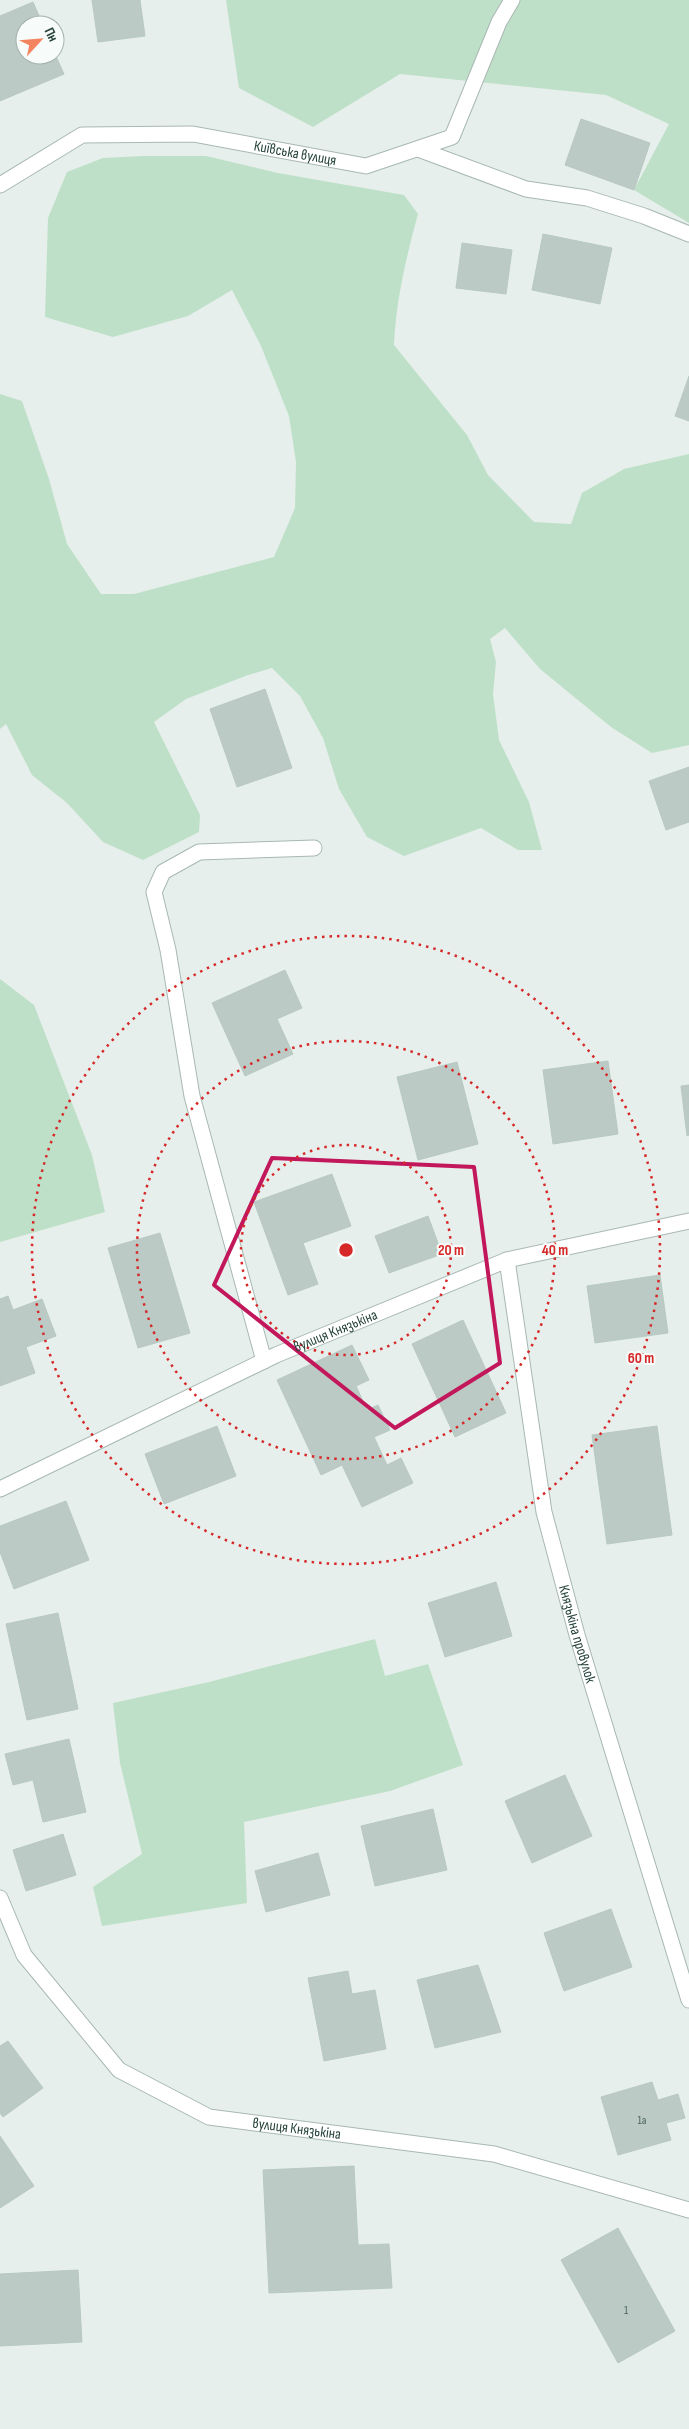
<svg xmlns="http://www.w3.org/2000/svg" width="689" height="2429" viewBox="0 0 689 2429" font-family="'Sofia Sans Condensed',sans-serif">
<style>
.green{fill:#bfe0c8}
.building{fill:#bbcac4;stroke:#b8c9c2}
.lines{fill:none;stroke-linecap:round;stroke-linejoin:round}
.lane-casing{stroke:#a8b8b2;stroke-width:17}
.street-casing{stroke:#a8b8b2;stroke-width:17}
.lane{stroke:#fff;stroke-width:15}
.street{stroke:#fff;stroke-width:15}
.marked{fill:none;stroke:#c2185b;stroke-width:4;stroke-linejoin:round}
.ring{fill:none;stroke:#d62828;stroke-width:2.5;stroke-dasharray:2.5 5}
.labels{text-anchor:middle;stroke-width:4;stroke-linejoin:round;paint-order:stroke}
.number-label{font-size:12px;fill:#4a645c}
.street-label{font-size:15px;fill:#24423a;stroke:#f7fbf9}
.centre{fill:#d62828;stroke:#f7fbf9;stroke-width:2.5}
.ring-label{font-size:15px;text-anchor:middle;font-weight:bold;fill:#d62828;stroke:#f7fbf9;stroke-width:4;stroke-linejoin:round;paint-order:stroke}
</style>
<rect width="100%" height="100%" fill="#e6efeb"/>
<g class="green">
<polygon points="226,0 689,0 689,223 634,190 669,124 606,95 400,74 313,127 239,88"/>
<path d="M143,156H206L278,173L404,195L418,214C406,258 396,300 394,345L467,435L488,475L534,522L571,524L582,493L624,469L689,454V745L652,753L611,727L540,669L505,628L490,639L496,662L493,694L499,740L529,802L542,850H518L481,828L404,856L367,837L339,789L323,738L300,696L272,668L248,675L186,699L154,722L200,815L199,832L143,860L103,842L67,803L32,775L6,724L0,729V394L22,401L49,479L67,544L101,594H134L274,557L295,508L296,462L289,416L261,346L232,290L188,316L113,337L45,317L48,218L67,172L103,158Z"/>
<polygon points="0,979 34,1005 92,1155 105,1212 0,1242"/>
<polygon points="375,1639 385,1676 428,1664 463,1765 390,1791 244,1822 247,1903 102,1926 93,1887 142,1854 120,1763 113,1703 209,1682"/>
</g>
<g class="building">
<polygon points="92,0 140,0 145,36 98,42"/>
<polygon points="33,2 43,25 25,25 25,55 55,54 64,74 0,101 0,16"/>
<polygon points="581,119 650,143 634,190 565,165"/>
<polygon points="543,234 612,248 600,304 532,290"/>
<polygon points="462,243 512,250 506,294 456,288"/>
<polygon points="689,376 689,421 675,416"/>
<polygon points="265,689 292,768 237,787 210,709"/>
<polygon points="689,767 689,822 666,830 649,781"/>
<polygon points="285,970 302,1008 277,1019 293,1054 245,1076 212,1003"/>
<polygon points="608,1061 618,1134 553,1144 543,1070"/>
<polygon points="457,1062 478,1144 418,1160 397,1077"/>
<polygon points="689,1085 689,1135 687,1136 681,1086"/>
<polygon points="332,1174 351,1226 303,1243 318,1284 288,1295 254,1202"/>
<polygon points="428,1216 442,1254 389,1273 375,1236"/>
<polygon points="160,1233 190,1333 138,1348 108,1248"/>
<polygon points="660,1275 668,1333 595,1343 587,1286"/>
<polygon points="8,1296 13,1310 42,1299 56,1336 26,1347 35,1373 0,1386 0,1299"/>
<polygon points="463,1320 506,1413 455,1437 412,1344"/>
<polygon points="352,1345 369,1380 356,1386 367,1410 378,1405 390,1430 374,1437 387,1465 401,1458 413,1483 362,1507 342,1465 321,1475 277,1380"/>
<polygon points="217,1426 236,1476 164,1504 145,1454"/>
<polygon points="657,1426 672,1535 607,1544 592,1435"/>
<polygon points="66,1501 89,1560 14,1589 0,1552 0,1526"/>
<polygon points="496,1582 512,1636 445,1657 428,1603"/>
<polygon points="58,1613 78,1709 27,1720 6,1624"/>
<polygon points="69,1739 86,1812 43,1822 33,1780 13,1785 5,1754"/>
<polygon points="565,1775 592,1836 532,1863 505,1801"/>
<polygon points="433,1809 447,1870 375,1886 361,1826"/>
<polygon points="63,1834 76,1875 26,1891 13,1850"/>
<polygon points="318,1853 330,1895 266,1912 255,1871"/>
<polygon points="611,1909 632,1967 564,1991 544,1933"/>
<polygon points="478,1965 501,2032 435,2048 417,1980"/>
<polygon points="348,1971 352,1994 375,1990 386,2049 324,2061 308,1978"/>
<polygon points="8,2041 43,2088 3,2117 0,2113 0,2046"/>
<polygon points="652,2082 658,2100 678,2094 685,2118 666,2123 671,2140 618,2155 601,2097"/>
<polygon points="0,2136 34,2186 0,2208"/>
<polygon points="354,2166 358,2245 389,2244 392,2288 269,2293 263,2170"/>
<polygon points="618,2228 675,2331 618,2363 561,2260"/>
<polygon points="78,2270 82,2342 0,2346 0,2274"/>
</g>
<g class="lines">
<defs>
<g id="lane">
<polyline points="418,149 526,189 587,198 644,216 689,234"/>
<path id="s1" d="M507,1260L544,1512L577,1635L689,2000"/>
<polyline points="264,1361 192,1096 168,950 154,892 163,872 199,852 314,848"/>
</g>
<g id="street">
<path id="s2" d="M0,185L82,135L193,134L366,166L452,137L499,22L512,0"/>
<path id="s3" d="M0,1489L276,1355L507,1260L689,1221"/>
<path id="s4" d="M0,1898L24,1955L119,2070L209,2117L494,2154L689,2210"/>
</g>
</defs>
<use href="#lane" class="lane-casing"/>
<use href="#street" class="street-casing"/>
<use href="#lane" class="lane"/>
<use href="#street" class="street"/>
</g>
<path class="marked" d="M272,1158L474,1167L500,1363L395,1428L214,1285Z"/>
<g class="ring">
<circle cx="346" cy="1250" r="105"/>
<circle cx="346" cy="1250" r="209"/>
<circle cx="346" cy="1250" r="314"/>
</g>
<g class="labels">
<g class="number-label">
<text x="642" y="2124">1а</text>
<text x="626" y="2314">1</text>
</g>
<g class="street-label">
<text dy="5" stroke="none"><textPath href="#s2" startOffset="311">Київська вулиця</textPath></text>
<text dy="5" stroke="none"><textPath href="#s3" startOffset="371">вулиця Князькіна</textPath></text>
<text dy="5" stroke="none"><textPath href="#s1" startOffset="381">Князькіна провулок</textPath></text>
<text dy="5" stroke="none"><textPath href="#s4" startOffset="401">вулиця Князькіна</textPath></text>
</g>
</g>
<circle cx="346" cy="1250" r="8" class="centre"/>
<g class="ring-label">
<text x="451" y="1255">20 m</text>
<text x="555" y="1255">40 m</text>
<text x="641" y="1363">60 m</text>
</g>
<g transform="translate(40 40) rotate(64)"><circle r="24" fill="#f7fbf9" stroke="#a3b1ad"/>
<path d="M0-4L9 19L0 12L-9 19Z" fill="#f4845f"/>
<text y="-8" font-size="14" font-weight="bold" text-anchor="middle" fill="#24423a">Пн</text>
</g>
</svg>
